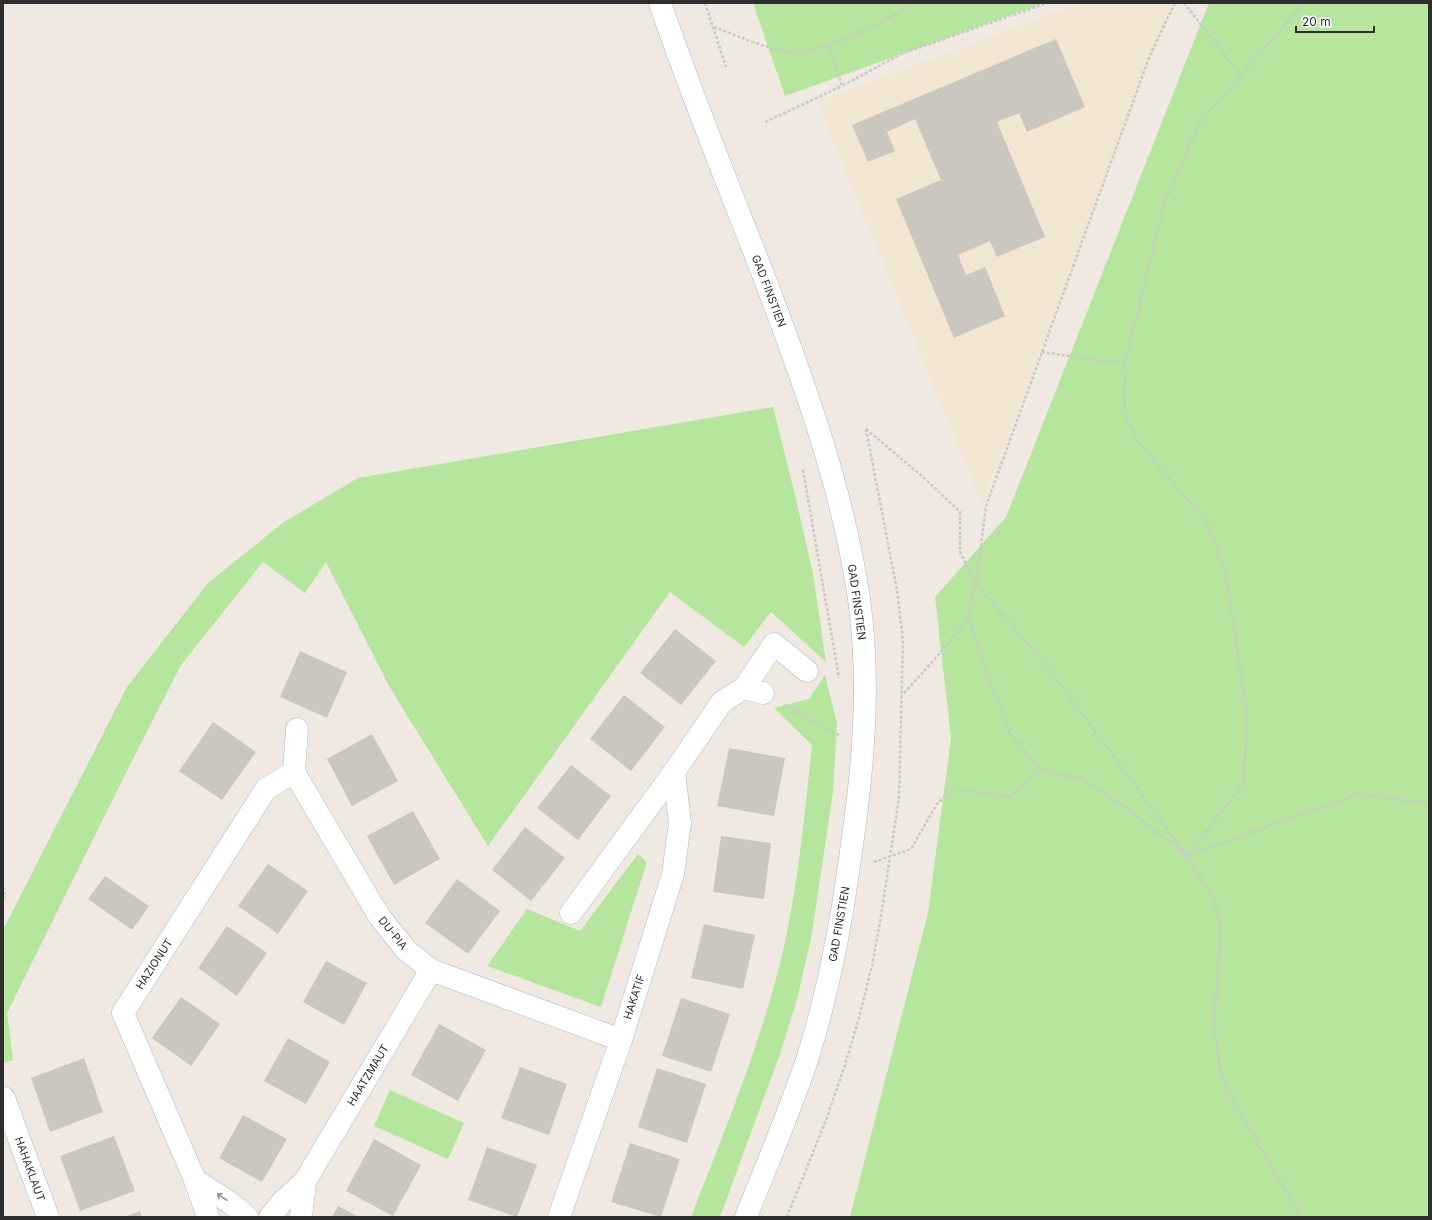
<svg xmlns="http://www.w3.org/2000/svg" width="1432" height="1220" viewBox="0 0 1432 1220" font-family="Inter,sans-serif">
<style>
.education{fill:#f0e6d1}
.green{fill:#b6e59e}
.building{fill:#cbc7bf}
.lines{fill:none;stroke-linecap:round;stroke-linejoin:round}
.minor-casing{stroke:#b4b7c1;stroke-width:23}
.path{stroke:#c9c9c9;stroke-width:2.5;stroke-dasharray:3 2;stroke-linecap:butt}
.minor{stroke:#fff;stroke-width:22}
.oneway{stroke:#969696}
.labels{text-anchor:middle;stroke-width:4;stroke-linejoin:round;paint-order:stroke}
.street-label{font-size:11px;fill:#2e2e2e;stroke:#fff}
</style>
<rect width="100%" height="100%" fill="#efe9e1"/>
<polygon class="education" points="1082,3 1173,3 982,504 817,102"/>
<g class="green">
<polygon points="753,3 1044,3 785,96"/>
<polygon points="1209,3 1429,3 1429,1217 850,1217 928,913 951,738 935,597 1006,517"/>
<polygon points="773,407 796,499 813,574 826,662 771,612 744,647 670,592 488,846 390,688 326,562 305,593 263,562 181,665 129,767 7,1013 13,1060 3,1063 3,930 127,687 208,583 284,522 358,478"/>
<path d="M825,675L837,724L833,792L811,939L797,999L781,1051L720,1217H691C726,1127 764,1037 785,942C799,877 805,811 812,745L774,708L809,699Z"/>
<polygon points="638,854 647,862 601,1007 487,966 527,909 580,931"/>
<polygon points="390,1090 464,1123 448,1159 374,1126"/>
</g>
<g class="building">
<polygon points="1056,39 1085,107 1027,132 1019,113 997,122 1045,237 997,257 990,241 958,255 966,275 985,267 1005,316 954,338 896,199 941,180 915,119 887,132 895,151 868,162 852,125"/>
<polygon points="675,629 716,661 681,705 640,673"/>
<polygon points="300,651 347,672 327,718 280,697"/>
<polygon points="624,695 665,727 631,771 590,739"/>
<polygon points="213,722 256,752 222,800 179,771"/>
<polygon points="372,734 398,781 352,806 327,759"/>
<polygon points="729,748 785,758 774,816 717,806"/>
<polygon points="571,765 611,796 578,840 537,808"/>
<polygon points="413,811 440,859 394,885 367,836"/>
<polygon points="525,827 565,858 531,901 492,870"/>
<polygon points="721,836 771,843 764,899 713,892"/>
<polygon points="268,864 308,891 278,934 238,906"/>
<polygon points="105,876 149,906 132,930 88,899"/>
<polygon points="457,879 500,911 468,954 425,923"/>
<polygon points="704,924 755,935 743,989 691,978"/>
<polygon points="227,926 267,953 237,996 198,968"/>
<polygon points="326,961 367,983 344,1025 303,1002"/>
<polygon points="181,997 220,1024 191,1066 152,1038"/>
<polygon points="681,998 730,1014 711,1072 662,1056"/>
<polygon points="439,1024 486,1050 458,1101 411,1075"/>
<polygon points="288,1038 330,1062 306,1104 264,1081"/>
<polygon points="84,1058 103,1112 50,1132 31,1078"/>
<polygon points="520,1067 567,1084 549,1135 501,1118"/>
<polygon points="657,1068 706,1084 687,1143 638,1127"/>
<polygon points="243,1115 287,1139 262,1182 219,1158"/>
<polygon points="114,1136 135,1191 80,1211 60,1156"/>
<polygon points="374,1139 421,1165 393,1216 346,1191"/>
<polygon points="630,1143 680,1159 661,1217 611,1202"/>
<polygon points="487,1147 537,1165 517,1217 468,1200"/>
<polygon points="338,1206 359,1217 332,1217"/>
<polygon points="140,1211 142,1217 124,1217"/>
</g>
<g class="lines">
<defs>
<g id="minor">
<path d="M660,3C692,97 730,189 766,282C805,385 843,490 859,599C871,684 863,773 850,858C841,926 828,992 808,1057C790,1111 767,1164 746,1217"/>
<polyline points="744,688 774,644 807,671"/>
<polyline points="297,729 294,772 379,916 406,950 431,970 621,1040"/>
<polyline points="571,913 674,772 722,702 744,688 763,693"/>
<polyline points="4,1098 48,1217"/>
<polyline points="195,1180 229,1202 247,1217"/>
<polyline points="208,1217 195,1180 123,1013 266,789 294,772"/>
<polyline points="270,1217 282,1202 305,1181 431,970"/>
<polyline points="301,1217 305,1181"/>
<polyline points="559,1217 621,1040 673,874 680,823 674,772"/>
</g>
</defs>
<use href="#minor" class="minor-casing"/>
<g class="path">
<polyline points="705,3 726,67"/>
<polyline points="1175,3 1150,55 986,506 976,584 1048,668 1187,856 1214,899 1221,928 1214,1023 1220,1069 1231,1097 1301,1217"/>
<polyline points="1184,3 1241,75"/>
<path d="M714,27C735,35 772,51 793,52C830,52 884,20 916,3"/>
<polyline points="829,44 842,86 901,54 1047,3"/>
<polyline points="765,122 842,86"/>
<polyline points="1042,352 1125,364"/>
<polyline points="866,429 923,477 960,512 960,552 976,584 968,617 1009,732 1041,770 1082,779 1120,804 1184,853"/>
<polyline points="803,470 839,678"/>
<polyline points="904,693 934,660 968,618"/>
<polyline points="784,705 839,735"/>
<polyline points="1188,855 1359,794 1429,804"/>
<polyline points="1187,856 1244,782 1247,713 1226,577 1208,524 1138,442 1125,415 1125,364 1164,204 1199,124 1304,3"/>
<polyline points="874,862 911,849 937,804 955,788 1009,797 1041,770"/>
<polyline points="3,887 5,896 3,899"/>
<polyline points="787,1217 826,1120 844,1068 859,1018 872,966 881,916 899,797 903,640 897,590 866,429"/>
</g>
<use href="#minor" class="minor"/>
</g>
<defs><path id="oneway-shaft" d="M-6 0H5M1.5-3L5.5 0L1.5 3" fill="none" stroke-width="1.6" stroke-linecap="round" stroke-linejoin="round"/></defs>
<use class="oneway" href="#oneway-shaft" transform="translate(222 1197) rotate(-147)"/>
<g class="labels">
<g class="street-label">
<text transform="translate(769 291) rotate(69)" y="4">GAD FINSTIEN</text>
<text transform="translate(857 602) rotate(82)" y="4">GAD FINSTIEN</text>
<text transform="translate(839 924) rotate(-80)" y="4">GAD FINSTIEN</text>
<text transform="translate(393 933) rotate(51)" y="4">DU-PIA</text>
<text transform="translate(154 964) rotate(-57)" y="4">HAZIONUT</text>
<text transform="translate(634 997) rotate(-72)" y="4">HAKATIF</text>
<text transform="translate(368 1075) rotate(-59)" y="4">HAATZMAUT</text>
<text transform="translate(30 1169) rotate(70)" y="4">HAHAKLAUT</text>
</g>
</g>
<rect width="1432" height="1220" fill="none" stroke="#2e2e2e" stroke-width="8"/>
<path d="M1296 26v6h78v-6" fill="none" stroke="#2e2e2e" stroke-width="2"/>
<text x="1302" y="26" font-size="12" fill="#2e2e2e" stroke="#ffffff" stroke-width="3" paint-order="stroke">20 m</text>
</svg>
